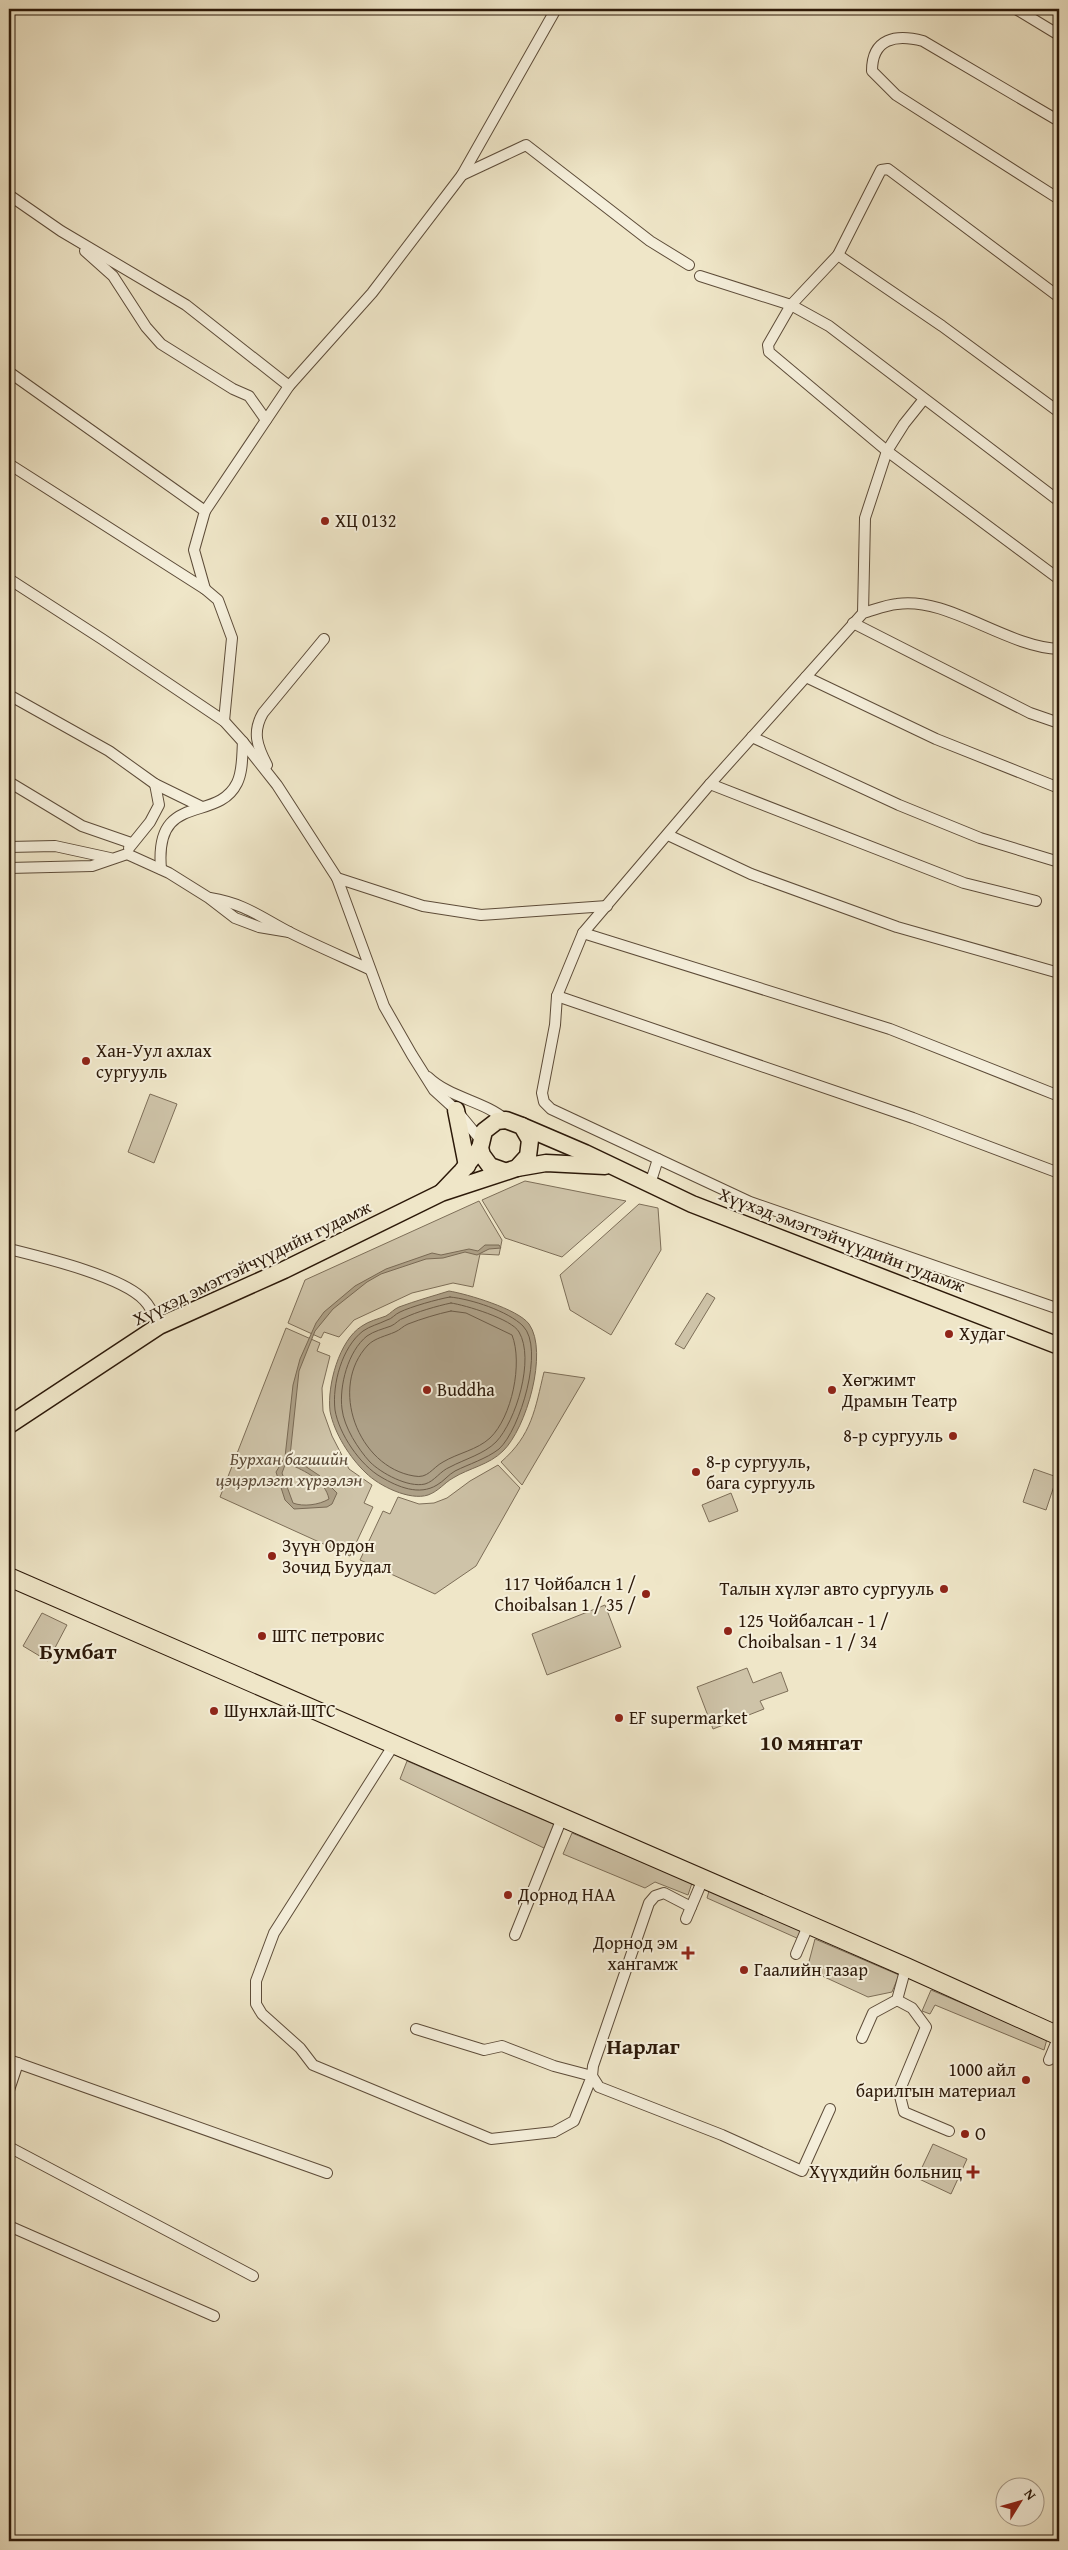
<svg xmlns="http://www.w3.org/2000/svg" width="1068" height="2550" viewBox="0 0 1068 2550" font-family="'Gentium Book Plus',serif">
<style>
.green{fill:#cec3a8;stroke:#7d6e58}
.water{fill:#ada087;stroke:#796a55;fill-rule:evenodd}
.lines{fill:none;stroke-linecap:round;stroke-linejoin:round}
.shore{stroke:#6c5c48;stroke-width:1}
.minor-casing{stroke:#5d4c39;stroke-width:12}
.primary-casing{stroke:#2c1909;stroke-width:19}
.trunk-casing{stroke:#2c1909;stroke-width:20}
.minor{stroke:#f5efdb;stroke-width:10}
.primary{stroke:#efe6c8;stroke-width:16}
.trunk{stroke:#efe6c8;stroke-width:18}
.poi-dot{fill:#8f2418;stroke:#f5efdb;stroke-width:2}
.labels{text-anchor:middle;stroke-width:4;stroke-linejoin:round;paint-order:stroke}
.poi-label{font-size:18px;fill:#2c1909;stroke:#f5efdb;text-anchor:start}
.street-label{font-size:18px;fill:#2c1909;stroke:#f5efdb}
.park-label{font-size:18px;font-style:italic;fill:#5d4c39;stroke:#f5efdb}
.district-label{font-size:22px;font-weight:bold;fill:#2c1909;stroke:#f5efdb}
</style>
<rect width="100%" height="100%" fill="#efe6c8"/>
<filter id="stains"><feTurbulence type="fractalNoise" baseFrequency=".004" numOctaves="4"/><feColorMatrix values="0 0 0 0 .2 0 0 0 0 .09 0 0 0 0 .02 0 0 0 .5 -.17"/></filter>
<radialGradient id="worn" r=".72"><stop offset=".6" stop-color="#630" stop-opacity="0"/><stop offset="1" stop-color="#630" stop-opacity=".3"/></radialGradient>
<g class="green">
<polygon points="150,1094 177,1104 154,1163 128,1152"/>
<polygon points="525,1181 626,1201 562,1257 505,1238 482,1200"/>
<polygon points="479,1201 502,1240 499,1255 480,1254 473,1287 453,1283 412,1293 354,1320 339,1337 324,1332 321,1338 288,1323 305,1280"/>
<polygon points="639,1204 658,1208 661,1250 611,1335 570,1310 560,1275"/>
<polygon points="707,1293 715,1298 684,1349 675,1344"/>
<polygon points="286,1328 320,1343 317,1351 330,1356 322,1388 323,1411 332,1436 349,1469 372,1485 364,1503 373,1507 350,1556 220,1497"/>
<path d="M544,1372L585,1378L522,1485L501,1462C532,1435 535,1409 544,1372Z"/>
<polygon points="498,1465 520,1488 476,1566 435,1594 360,1560 383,1511 390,1514 398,1497 419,1504 434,1503 447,1498 470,1481"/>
<polygon points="1034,1469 1057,1477 1046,1510 1023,1502"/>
<polygon points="731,1493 738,1511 709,1522 702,1505"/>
<polygon points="605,1605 621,1647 547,1675 532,1634"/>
<polygon points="42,1613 67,1625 48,1661 23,1646"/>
<polygon points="747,1668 753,1683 781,1672 788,1691 760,1701 764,1709 713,1729 697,1687"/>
<polygon points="407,1761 555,1825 546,1849 400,1779"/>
<polygon points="572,1833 692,1883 688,1895 655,1882 645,1888 563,1854"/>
<polygon points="709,1891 802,1931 799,1939 707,1898"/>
<polygon points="815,1939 899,1975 892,1992 868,1997 807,1969"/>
<polygon points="931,1990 1047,2039 1044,2050 935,2005 930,2014 922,2011"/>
<polygon points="933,2144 967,2159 951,2194 917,2178"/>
</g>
<g class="water">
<path d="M485,1245H499L501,1248L489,1249L477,1255L465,1252L443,1258L426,1259L381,1274L367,1282L333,1309L315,1331L299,1371L290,1456L320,1476L337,1493L332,1504L327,1507L294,1509L285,1500L276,1472L285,1457L293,1385L300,1359L316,1323L324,1312L355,1286L386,1269L432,1253L441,1255L469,1249L478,1251ZM289,1464C305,1471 325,1480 329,1499C319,1505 303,1507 293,1503L282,1473L285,1465Z"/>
<path d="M449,1291C467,1294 518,1309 529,1324C549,1352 526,1429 503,1451C489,1465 469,1468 453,1478C444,1483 439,1491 428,1495C410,1501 379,1486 366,1473C350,1458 334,1433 330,1411C327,1386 339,1340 362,1326C369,1321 378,1319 386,1316C391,1313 394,1309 399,1307C415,1301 433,1296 449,1291Z"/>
</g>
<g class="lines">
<g class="shore">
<path d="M450,1297C471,1299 508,1311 523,1326C545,1348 520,1430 499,1449C486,1459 469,1464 455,1471C448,1475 444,1481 437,1485C419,1496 398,1487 381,1477C360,1465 339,1434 335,1410C332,1384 342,1347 363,1331C370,1326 379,1324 387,1320C392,1319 395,1314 400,1312C410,1307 438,1299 450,1297Z"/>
<path d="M451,1303C465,1305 512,1319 519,1332C535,1359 516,1421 496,1442C484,1454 465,1459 450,1467C440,1471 435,1481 425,1484C408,1488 381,1473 370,1462C358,1449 344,1427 342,1409C339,1386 348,1351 367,1336C374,1331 383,1329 391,1326C396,1324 399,1319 404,1318C416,1312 437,1306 451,1303Z"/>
<path d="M451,1311L466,1313L512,1335C523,1363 512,1417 490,1438C477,1450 458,1453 443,1462C432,1468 428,1479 414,1476C358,1467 328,1387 368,1345C375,1338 386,1336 395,1332C400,1330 403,1326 408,1324C421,1319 437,1314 451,1311Z"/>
</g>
<defs>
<g id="minor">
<polyline points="1016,9 1059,35"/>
<path d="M1059,121L923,41C896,34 872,38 872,71L896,95L1059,199"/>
<polyline points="462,175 556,9"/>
<polyline points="9,195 61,231 186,305 289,386"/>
<polyline points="85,251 113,276 146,327 161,344 233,389 249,396 266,420"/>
<polyline points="838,255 942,326 1059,412"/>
<polyline points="700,276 791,305 829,326 1059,501"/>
<polyline points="1059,297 888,169 881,170 838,255 791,305 768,345 769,352 887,451 1059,579"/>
<polyline points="9,372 205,511 194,550 205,589"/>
<polyline points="9,464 205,589 218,600 232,638 224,721"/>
<polyline points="205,511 289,386 372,293 462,175 526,145 650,241 689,265"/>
<polyline points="9,579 102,639 224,721 243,742 277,785 337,878 384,1006 412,1055 434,1090 456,1110 480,1139"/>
<polyline points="863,613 865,518 887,451 904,424 924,399"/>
<polyline points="853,623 1030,713 1059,723"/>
<path d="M1059,649C1006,647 947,596 897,604C886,605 874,610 863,613L710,784L583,933L557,996L555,1025L542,1093L544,1102L551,1109L750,1202L1059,1309"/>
<polyline points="806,677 936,739 1059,788"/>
<polyline points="9,695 109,751 155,784 202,807"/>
<polyline points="752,737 899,805 980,838 1059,862"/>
<path d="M267,765C257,746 252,732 263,713L324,639"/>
<polyline points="9,782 82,826 131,843"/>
<polyline points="710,784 964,883 1036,901"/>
<polyline points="668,835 751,874 897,927 1059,973"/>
<polyline points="9,847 55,846 110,858"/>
<polyline points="129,848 150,822 159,805 155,784"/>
<polyline points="9,868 92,866 127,854 169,873 209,898 235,918 259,927 289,932"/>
<path d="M161,869C154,790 217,824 237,783C243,771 242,755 243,742"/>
<polyline points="337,878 423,906 481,915 607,906"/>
<path d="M210,898C246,904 260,917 291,933C317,946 343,957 369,969"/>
<polyline points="583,933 890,1029 1059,1096"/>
<polyline points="557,996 913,1118 1059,1173"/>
<path d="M428,1077C450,1098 484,1101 506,1120"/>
<polyline points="650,1184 658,1159"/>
<path d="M9,1249C41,1257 122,1276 144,1300C151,1307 155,1317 159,1326"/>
<polyline points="393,1746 274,1933 256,1981 256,2004 262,2014 300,2048 313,2065 491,2139 554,2132 574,2121 592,2076 554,2066 502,2046 484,2050 416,2029"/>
<polyline points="691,1907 664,1893 655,1896 649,1903 593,2066 592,2076 599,2087 722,2135 802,2171 830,2109"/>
<polyline points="686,1919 703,1879"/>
<polyline points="515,1935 562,1818"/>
<polyline points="796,1954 808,1926"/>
<polyline points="897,2000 912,2008 926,2027 899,2092 904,2112 949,2131"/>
<polyline points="862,2038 873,2013 897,2000 906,1967"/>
<polyline points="9,2060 327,2173"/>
<polyline points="1049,2060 1059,2036"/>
<polyline points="9,2090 18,2063"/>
<polyline points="9,2147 253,2276"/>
<polyline points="9,2226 214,2316"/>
</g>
<g id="primary">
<polyline points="456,1110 467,1166"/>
<polyline points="522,1126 585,1153 692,1204 1059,1346"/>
<polyline points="517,1168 546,1163 605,1166"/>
<polyline points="442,1192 462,1171 480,1148"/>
<polyline points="9,1425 159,1326 284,1270 441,1193 517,1168 528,1156 530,1140 522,1126 506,1120 497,1121 484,1131 480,1148 482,1155 490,1166 504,1171"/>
</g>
<polyline id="trunk" points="9,1577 906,1967 1059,2036"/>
</defs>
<use href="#minor" class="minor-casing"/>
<use href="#primary" class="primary-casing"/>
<use href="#trunk" class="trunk-casing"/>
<use href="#minor" class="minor"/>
<use href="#primary" class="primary"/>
<use href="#trunk" class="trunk"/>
</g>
<g class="poi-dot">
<circle cx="325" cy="521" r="5"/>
<circle cx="86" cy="1061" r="5"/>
<circle cx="949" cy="1334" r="5"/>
<circle cx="427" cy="1390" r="5"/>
<circle cx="832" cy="1390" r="5"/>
<circle cx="953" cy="1436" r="5"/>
<circle cx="696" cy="1472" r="5"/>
<circle cx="272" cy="1556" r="5"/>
<circle cx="944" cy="1589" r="5"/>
<circle cx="646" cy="1594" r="5"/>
<circle cx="728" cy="1631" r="5"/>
<circle cx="262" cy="1636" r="5"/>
<circle cx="214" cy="1711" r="5"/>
<circle cx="619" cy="1718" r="5"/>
<circle cx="508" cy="1895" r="5"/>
<path d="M685.5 1945.5h5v5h5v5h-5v5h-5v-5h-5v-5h5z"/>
<circle cx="744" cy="1970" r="5"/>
<circle cx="1026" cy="2080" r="5"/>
<circle cx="965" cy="2134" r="5"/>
<path d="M970.5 2164.5h5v5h5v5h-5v5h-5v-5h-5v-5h5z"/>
</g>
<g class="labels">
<g class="poi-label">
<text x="335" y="527">ХЦ 0132</text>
<text x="96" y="1057">Хан-Уул ахлах<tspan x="96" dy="21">сургууль</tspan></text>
<text x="959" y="1340">Худаг</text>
<text x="842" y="1386">Хөгжимт<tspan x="842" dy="21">Драмын Театр</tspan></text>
<text x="437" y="1396">Buddha</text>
<text x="943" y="1442" text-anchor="end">8-р сургууль</text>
<text x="706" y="1468">8-р сургууль,<tspan x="706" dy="21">бага сургууль</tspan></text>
<text x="282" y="1552">Зүүн Ордон<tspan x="282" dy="21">Зочид Буудал</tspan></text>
<text x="636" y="1590" text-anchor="end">117 Чойбалсн 1 /<tspan x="636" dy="21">Choibalsan 1 / 35 /</tspan></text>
<text x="934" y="1595" text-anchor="end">Талын хүлэг авто сургууль</text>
<text x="738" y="1627">125 Чойбалсан - 1 /<tspan x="738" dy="21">Choibalsan - 1 / 34</tspan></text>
<text x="272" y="1642">ШТС петровис</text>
<text x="224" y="1717">Шунхлай ШТС</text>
<text x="629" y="1724">EF supermarket</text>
<text x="518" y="1901">Дорнод НАА</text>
<text x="678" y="1949" text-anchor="end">Дорнод эм<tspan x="678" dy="21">хангамж</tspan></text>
<text x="754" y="1976">Гаалийн газар</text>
<text x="1016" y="2076" text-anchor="end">1000 айл<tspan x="1016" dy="21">барилгын материал</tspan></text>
<text x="975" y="2140">O</text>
<text x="962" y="2178" text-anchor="end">Хүүхдийн больниц</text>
</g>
<g class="street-label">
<text transform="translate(842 1240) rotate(21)" y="6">Хүүхэд эмэгтэйчүүдийн гудамж</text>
<text transform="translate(252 1263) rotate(-26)" y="6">Хүүхэд эмэгтэйчүүдийн гудамж</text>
</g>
<g class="park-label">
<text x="289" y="1465">Бурхан багшийн<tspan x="289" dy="21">цэцэрлэгт хүрээлэн</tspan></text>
</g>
<g class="district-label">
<text x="78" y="1659">Бумбат</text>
<text x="811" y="1750">10 мянгат</text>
<text x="643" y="2054">Нарлаг</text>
</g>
</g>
<rect width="1068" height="2550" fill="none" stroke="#efe6c8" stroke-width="30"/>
<rect x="10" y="10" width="1048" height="2530" fill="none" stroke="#2c1909" stroke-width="2.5"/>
<rect x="15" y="15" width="1038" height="2520" fill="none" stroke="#2c1909"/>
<g transform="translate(1020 2502) rotate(53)"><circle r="24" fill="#f5efdb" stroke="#a59987"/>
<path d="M0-4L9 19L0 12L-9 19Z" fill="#8f2418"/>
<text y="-8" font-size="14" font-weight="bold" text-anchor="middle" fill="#2c1909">N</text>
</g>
<rect width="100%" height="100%" filter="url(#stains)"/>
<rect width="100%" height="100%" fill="url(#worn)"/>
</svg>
